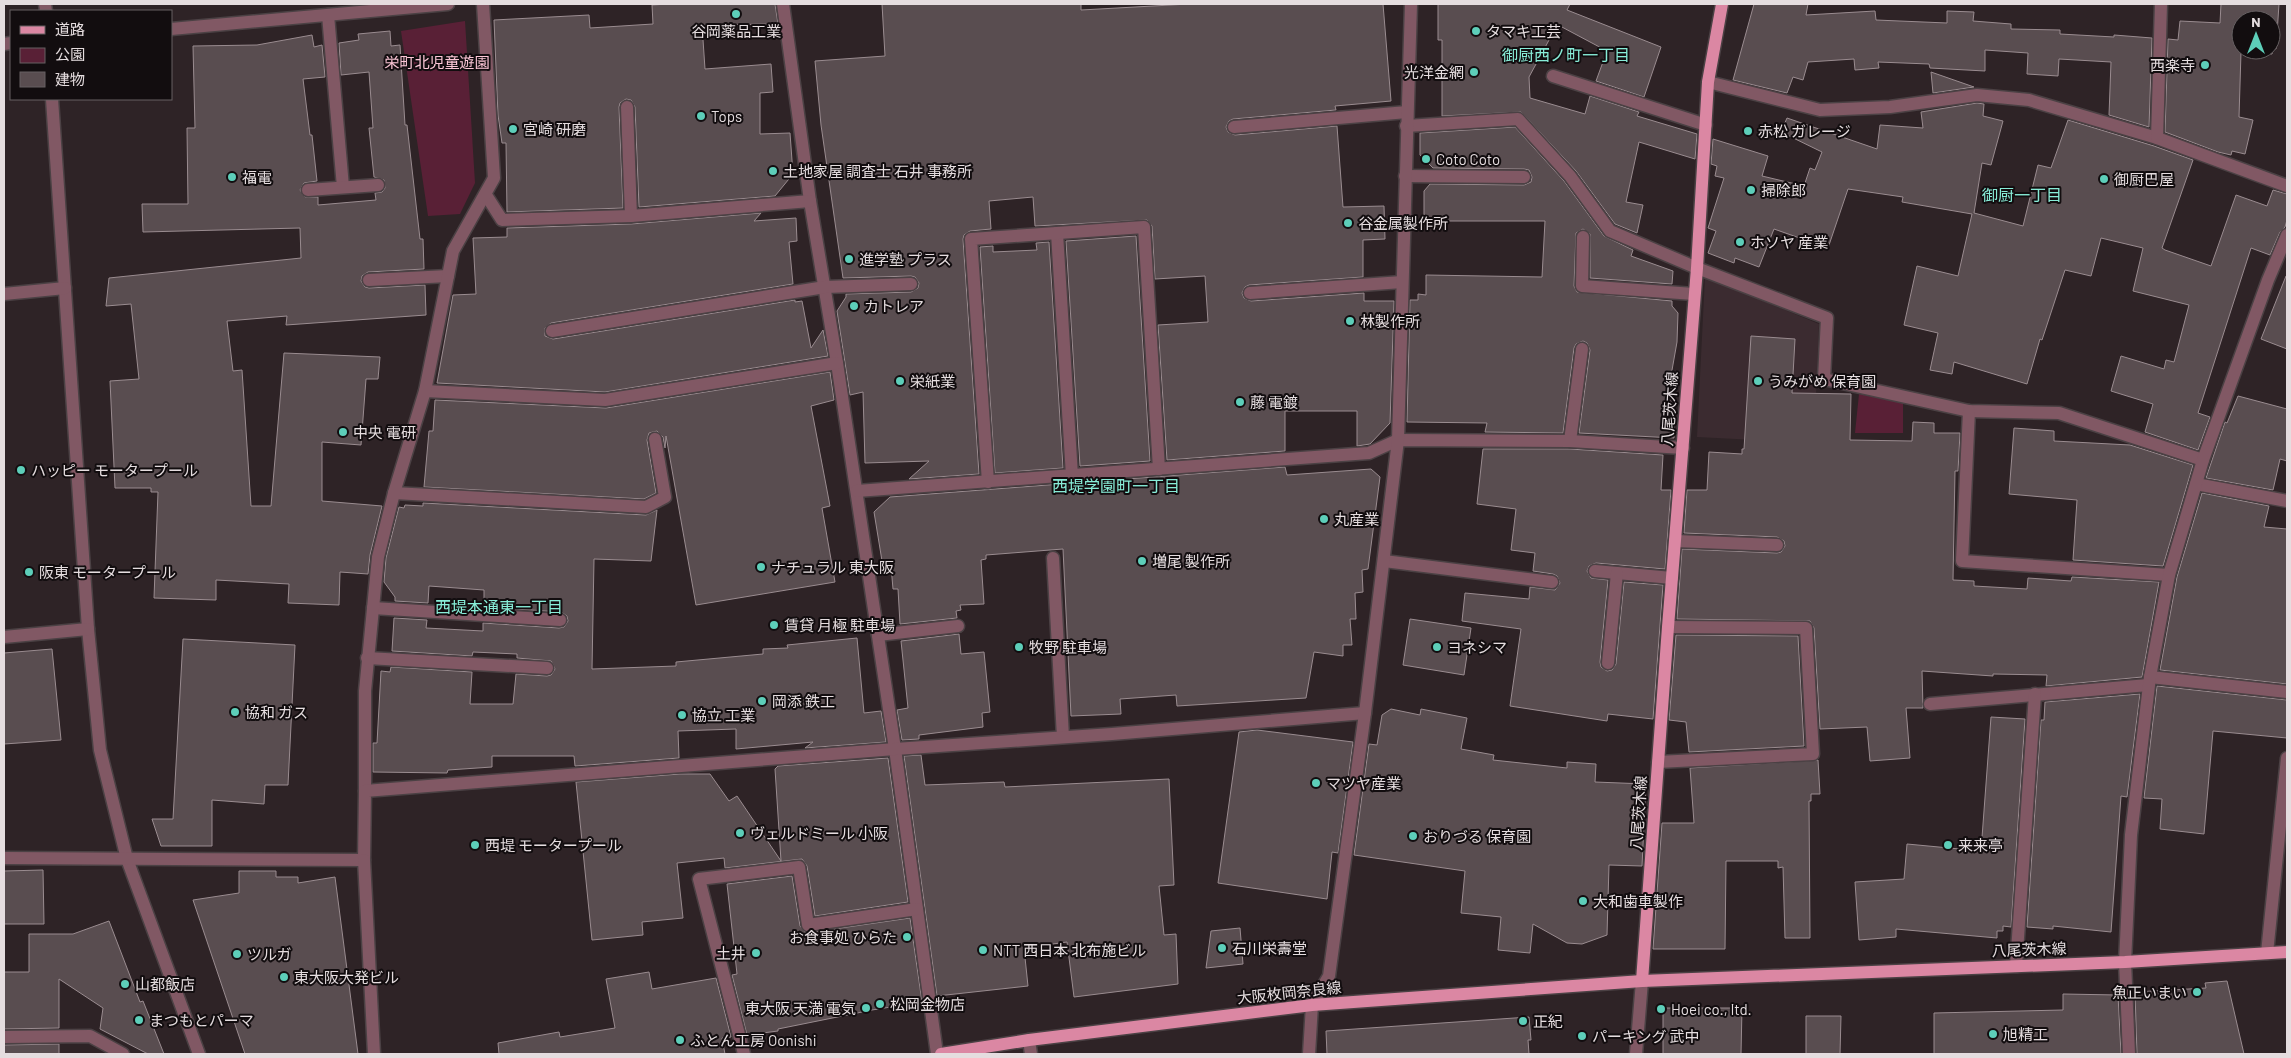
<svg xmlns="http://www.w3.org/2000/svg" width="2291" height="1058" font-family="Barlow,'Noto Sans JP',sans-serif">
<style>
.built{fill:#3b2b30}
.green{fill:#592036}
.building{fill:#594d50;stroke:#9a8c90;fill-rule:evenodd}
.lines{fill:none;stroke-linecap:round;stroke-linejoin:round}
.minor-casing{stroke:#4b4144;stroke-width:15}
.major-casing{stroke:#4b4144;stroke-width:15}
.minor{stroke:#815864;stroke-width:12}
.major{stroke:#db87a3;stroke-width:12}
.poi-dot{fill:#5dceb9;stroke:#120d0f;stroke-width:2}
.labels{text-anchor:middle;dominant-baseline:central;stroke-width:4;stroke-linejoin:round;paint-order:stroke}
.poi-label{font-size:15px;fill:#e5dddf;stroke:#120d0f;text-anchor:start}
.park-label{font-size:15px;fill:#fbc6d6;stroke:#120d0f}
.street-label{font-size:15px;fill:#e5dddf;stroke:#120d0f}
.neighbourhood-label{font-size:16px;fill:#88edd8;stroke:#120d0f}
</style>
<rect width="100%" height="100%" fill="#2e2326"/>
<polygon class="built" points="1705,277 1819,324 1814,443 1697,437"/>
<g class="green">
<polygon points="465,21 475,183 460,214 428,216 401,31"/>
<polygon points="1859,394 1903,403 1903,433 1855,433"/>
</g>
<g class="building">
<polygon points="668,4 775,4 778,24 702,25 705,69 771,64 773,92 760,93 760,134 790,133 793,174 775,196 639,207 635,107 631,100 626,99 620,103 619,107 623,208 507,212 506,143 502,143 498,115 494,20 589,15 590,28 653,24 652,5"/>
<polygon points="882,4 1081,4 1081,10 1189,4 1383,4 1391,101 1335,106 1336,110 1233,119 1229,121 1226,127 1228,132 1235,135 1337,126 1343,207 1384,206 1385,239 1363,240 1363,277 1249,285 1245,287 1242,293 1244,298 1251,301 1364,293 1364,301 1394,301 1390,423 1370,444 1357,446 1357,411 1285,411 1285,451 1167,460 1158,325 1208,322 1205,276 1155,279 1152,226 1147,220 1035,226 1033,197 989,201 991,229 970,231 964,235 963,239 979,474 909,479 929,461 865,463 863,392 850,395 837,311 846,297 846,294 911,292 918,288 919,283 915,277 911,276 843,278 821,125 815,61 885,56"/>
<polygon points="1438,4 1570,4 1567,10 1661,47 1644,97 1596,81 1607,51 1560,26 1558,31 1555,29 1529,77 1530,98 1585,114 1590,96 1639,112 1637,116 1697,134 1695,159 1639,142 1626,202 1643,205 1637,233 1615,224 1576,171 1521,112 1442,116 1442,40 1438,40"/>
<polygon points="1754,4 1808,4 1806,15 1875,11 1876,20 1947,23 1947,11 1974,12 1973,21 2011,24 2011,29 2060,30 2060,34 2114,37 2114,35 2152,38 2149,127 2109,115 2111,62 2059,59 2058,76 2027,74 2028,53 1985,50 1985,71 1930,68 1929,64 1878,62 1879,68 1855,70 1854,59 1808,62 1803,80 1793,77 1787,93 1733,80"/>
<path d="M2221,4H2279L2276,49L2273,48L2272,54L2241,52L2239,117L2253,120L2245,154L2232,151L2231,155L2218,152L2165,132L2168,39L2178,40L2180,21L2220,23ZM2241,20H2271V50H2241Z"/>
<polygon points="390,31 391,46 400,45 405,125 407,125 420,239 423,239 424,269 368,272 362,276 361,281 365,287 369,288 425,285 426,315 286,325 287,316 227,321 233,371 242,370 251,506 271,506 284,353 380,357 378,379 366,379 361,445 322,442 322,501 382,506 370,555 368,574 340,572 339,605 288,603 289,584 216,580 216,600 154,598 158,492 151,492 151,488 115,488 110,381 139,379 131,304 106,306 109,278 301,258 300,228 143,232 142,204 188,204 187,128 195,128 193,46 257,45 312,35 314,47 322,45 325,77 303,79 310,135 312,135 317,181 304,183 300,190 305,197 318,197 318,205 376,200 375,193 382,192 385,188 384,180 374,177 369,128 373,128 369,72 341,75 339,43 359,40 358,34"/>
<polygon points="1931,72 1974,87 1933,93"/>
<polygon points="1977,103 1984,104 1983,116 2003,121 1991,165 1982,163 1974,213 2023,226 2038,165 2051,168 2068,120 2154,146 2193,160 2162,248 2165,250 2211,266 2236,195 2267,206 2273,190 2287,194 2287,220 2285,227 2280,232 2270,255 2251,248 2198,413 2210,417 2198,450 2145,432 2153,404 2111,391 2121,356 2164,369 2166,360 2174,362 2189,305 2133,291 2143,248 2101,238 2091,276 2065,270 2042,340 2040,339 2027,384 1954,362 1952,374 1930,370 1938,333 1904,325 1917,266 1958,276 1972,214 1902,202 1903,197 1848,189 1828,248 1774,229 1759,267 1735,258 1734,263 1708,253 1716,231 1708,228 1724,178 1715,176 1717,166 1711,164 1713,139 1768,156 1762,176 1804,186 1810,168 1815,170 1822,152 1781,132 1787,118 1877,149 1880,125 1923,128 1921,112"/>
<polygon points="1515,127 1564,181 1604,236 1633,250 1631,256 1673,271 1672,284 1590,278 1590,234 1583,229 1576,233 1574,286 1577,292 1672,301 1672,306 1678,313 1677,342 1669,387 1674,387 1674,438 1579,433 1590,350 1587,343 1583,341 1576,344 1574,348 1563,433 1485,432 1487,423 1407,422 1410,300 1418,300 1418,294 1426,295 1426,275 1542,277 1545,221 1424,221 1424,191 1430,184 1524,185 1531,182 1532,177 1529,170 1524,169 1433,168 1420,155 1420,133"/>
<polygon points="761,213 754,221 796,218 797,241 789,242 793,284 551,323 545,328 545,336 553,339 795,300 795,302 802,301 811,348 823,330 828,356 605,392 437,383 453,295 476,294 473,238 507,237 507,228 631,224"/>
<polygon points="1136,236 1150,461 1080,466 1066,241"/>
<polygon points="1049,242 1063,468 995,473 980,247 993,246 993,252 1037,250 1036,243"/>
<polygon points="2286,276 2287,277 2287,349 2261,339"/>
<polygon points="1751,336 1795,339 1792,393 1851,394 1850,440 1912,441 1913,422 1934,423 1934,433 1960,433 1958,471 1955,471 1953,580 1974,581 1974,586 2027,589 2028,578 2071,581 2072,577 2159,582 2142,677 2046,686 2047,675 1993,674 1993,676 1922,671 1923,708 1906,708 1910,758 1870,761 1867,727 1820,729 1814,628 1810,621 1677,619 1682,549 1777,553 1781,552 1785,546 1784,541 1777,537 1684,533 1687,490 1707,490 1709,452 1742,454 1742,449 1744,449"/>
<polygon points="830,372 834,400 811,406 830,506 822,508 835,582 696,605 666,436 665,448 663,437 657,431 649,433 647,440 656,493 644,499 424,487 429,431 433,431 435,400 606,408"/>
<polygon points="2238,396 2287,409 2287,461 2280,459 2273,490 2206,478 2225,422 2227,423"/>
<polygon points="2014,428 2054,431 2054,441 2130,445 2193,465 2163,566 2073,560 2077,500 2009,494"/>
<polygon points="1483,449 1570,449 1663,455 1661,490 1671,490 1665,569 1596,563 1589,566 1587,571 1591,578 1608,580 1600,662 1601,667 1607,671 1612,670 1616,664 1624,582 1663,585 1653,719 1608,714 1607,721 1510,706 1521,629 1462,621 1465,593 1529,599 1530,587 1555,590 1560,583 1557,576 1553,574 1533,571 1535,553 1511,550 1516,509 1477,504"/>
<polygon points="1285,467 1287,475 1371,469 1380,477 1368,569 1362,570 1363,592 1355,593 1356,619 1350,619 1352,645 1343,645 1343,656 1314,652 1306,698 1177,706 1176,695 1120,699 1121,714 1071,716 1063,549 986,555 986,559 981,560 984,604 960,605 961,610 956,611 957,618 900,624 898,589 893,589 891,566 883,567 874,512 890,497"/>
<polygon points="2202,493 2269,506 2264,527 2287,529 2287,684 2160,670 2177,577"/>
<polygon points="423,503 646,515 657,510 651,561 594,559 592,669 676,666 676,662 763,654 763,649 788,648 787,645 857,638 864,713 881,711 886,742 805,748 813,742 736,749 736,729 678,731 679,758 575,766 574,756 492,756 492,767 448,770 447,773 373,772 373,743 377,743 381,671 390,672 391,667 472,672 470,704 513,704 516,674 547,676 551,675 555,669 551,661 517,658 517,654 473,652 472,656 392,651 394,618 427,620 426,628 483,631 483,623 559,628 564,627 568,621 567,616 561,612 484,607 484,590 429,586 428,603 395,601 395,597 384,582 386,558 399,507 404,508 405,505 423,506"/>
<polygon points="1410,619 1471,628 1464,675 1403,665"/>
<polygon points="959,634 961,654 984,652 990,712 982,713 983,727 919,735 919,739 902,740 897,710 908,708 901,641"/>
<polygon points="1676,635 1798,636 1804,746 1689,752 1686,722 1669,720"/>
<polygon points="183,639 295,645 288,785 265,785 264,804 212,800 212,846 161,846 152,819 173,819"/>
<polygon points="52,649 61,740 4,744 4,653"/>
<polygon points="2157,686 2287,700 2287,738 2213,731 2204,834 2160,829 2162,799 2144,798"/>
<polygon points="2140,694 2127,797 2121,796 2111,932 2053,926 2053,929 2027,927 2041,720 2044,720 2045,702"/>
<polygon points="1391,709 1420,715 1421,709 1467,718 1461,749 1494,755 1493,760 1567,768 1567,762 1596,764 1595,782 1646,784 1642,866 1609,865 1607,935 1582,944 1567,943 1533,924 1530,953 1498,950 1501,917 1461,913 1465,871 1354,855 1369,744 1377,745 1382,715"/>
<polygon points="1991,717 2025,719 2011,927 2003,926 2003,931 1997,931 1997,938 1896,929 1896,937 1859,940 1855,882 1904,879 1907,844 1981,851"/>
<polygon points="1257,730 1353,742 1338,853 1332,852 1327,899 1218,883 1239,732"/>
<polygon points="921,755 925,785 1004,782 1005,787 1169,779 1174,885 1159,886 1164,935 1176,934 1178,984 1074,997 1067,942 1024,948 1028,986 937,996 904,756"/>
<polygon points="888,758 908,902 815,916 807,866 802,859 725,868 724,858 677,863 683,918 642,922 643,935 592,940 576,782 680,774 710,774 729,801 737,796 781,861 775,769 778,766"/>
<polygon points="1818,760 1820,794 1811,794 1811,801 1809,801 1810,938 1785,938 1783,867 1778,868 1778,861 1726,861 1725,949 1653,949 1662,823 1694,823 1690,768"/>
<polygon points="43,870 44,924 4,924 4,871"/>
<polygon points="239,871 276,871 276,877 298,877 298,883 335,877 358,1054 245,1054 193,900 239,893"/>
<polygon points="792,876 800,926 806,933 910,918 922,1002 872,1010 778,1029 778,1031 747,1035 732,975 737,974 727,884"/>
<polygon points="109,921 140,1002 143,1001 164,1054 148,1054 100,1029 103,1008 59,979 59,1028 4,1029 4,972 29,972 29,934 73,934"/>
<polygon points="1240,928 1243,964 1206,968 1211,931"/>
<polygon points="649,972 652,989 716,978 731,1037 722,1038 725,1054 499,1054 498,1043 559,1032 560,1037 615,1028 606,979"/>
<polygon points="2227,981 2244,1054 2137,1054 2135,992 2206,988 2205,983"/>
<polygon points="2063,994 2118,995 2121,1054 1934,1054 1934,1013 2063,1010"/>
<polygon points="1663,1008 1742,1008 1741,1054 1663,1054"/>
<polygon points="1806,1016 1841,1016 1840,1054 1806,1054"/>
<polygon points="1529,1017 1531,1040 1528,1040 1529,1054 1327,1054 1326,1031"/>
<polygon points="59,1044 59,1054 4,1054 4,1045"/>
</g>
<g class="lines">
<g class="minor-casing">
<g id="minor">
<polyline points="45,4 46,11"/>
<polyline points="783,4 810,201 837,363 895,749 937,1054"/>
<polyline points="328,15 343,187"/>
<polyline points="171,29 448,4"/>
<polyline points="4,44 11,43"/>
<polyline points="1553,76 1706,125"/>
<polyline points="1708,82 1820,110 1890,107 1977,95 2029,100 2157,138 2287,186"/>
<polyline points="52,99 88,629 100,750 127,859 199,1054"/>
<polyline points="627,107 631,216"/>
<polyline points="1406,126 1518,119 1570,176 1610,231 1697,268 1827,318 1824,379 1969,411 2059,413 2203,460"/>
<polyline points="1234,127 1407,112"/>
<polyline points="2157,138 2161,4"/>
<polyline points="1405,176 1524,177"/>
<polyline points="308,190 378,185"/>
<polyline points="486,195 502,220 631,216 810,201"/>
<polyline points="1057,233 1072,476"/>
<polyline points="1583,237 1582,286 1694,294"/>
<polyline points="369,280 448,276"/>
<polyline points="1250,293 1402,282"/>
<polyline points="4,294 65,288"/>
<polyline points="552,331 825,287 911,284"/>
<polyline points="425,391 605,400 837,363"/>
<polyline points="1969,411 1962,561 2169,575"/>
<polyline points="1570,441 1582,349"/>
<polyline points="988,482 971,239 1144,227 1159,469"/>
<polyline points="2196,484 2287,501"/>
<polyline points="857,491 1369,453 1398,440 1570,441 1683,448"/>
<polyline points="394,493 646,507 665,497 655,439"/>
<polyline points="1675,541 1777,545"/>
<polyline points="1053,558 1063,737"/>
<polyline points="1384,561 1552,582"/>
<polyline points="1595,571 1672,578"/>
<polyline points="373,608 560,620"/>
<polyline points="878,635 958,626"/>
<polyline points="4,637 88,629"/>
<polyline points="367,658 547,668"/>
<polyline points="1608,663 1617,573"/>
<polyline points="2150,677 2287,692"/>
<polyline points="1930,704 2148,685"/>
<polyline points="1658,762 1813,754 1806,628 1668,627"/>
<polyline points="365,791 365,691 378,557 394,493 425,391 453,251 494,178 483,4"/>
<polyline points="4,858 364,860 365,791 895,749 1112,734 1365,713"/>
<polyline points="364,860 374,1054"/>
<polyline points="2267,953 2287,758"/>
<polyline points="2016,966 2035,694"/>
<polyline points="4,1037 90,1036 123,1054"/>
<polyline points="1029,1040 1031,1054"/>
<polyline points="744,1054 699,879 799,867 808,925 917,909"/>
<polyline points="1309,1054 1312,1005 1329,976 1365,713 1398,440 1411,4"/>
<polyline points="1636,1054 1642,981"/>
<polyline points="2129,1054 2125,962 2131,835 2150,677 2169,575 2203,460 2268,280 2287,235"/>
</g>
</g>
<g class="major-casing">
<g id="major">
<polyline points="1642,981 1668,627 1697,268 1708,82 1722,4"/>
<polyline points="941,1054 1029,1040 1312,1005 1642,981 2125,962 2287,952"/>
</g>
</g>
<use href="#minor" class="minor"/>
<use href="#major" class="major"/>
</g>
<g class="poi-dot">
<circle cx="736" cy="14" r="5"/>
<circle cx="1476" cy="31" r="5"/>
<circle cx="2205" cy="65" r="5"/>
<circle cx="1474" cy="72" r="5"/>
<circle cx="701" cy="116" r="5"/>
<circle cx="513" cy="129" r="5"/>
<circle cx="1748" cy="131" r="5"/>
<circle cx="1426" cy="159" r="5"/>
<circle cx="773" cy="171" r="5"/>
<circle cx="232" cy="177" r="5"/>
<circle cx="2104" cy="179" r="5"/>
<circle cx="1751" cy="190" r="5"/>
<circle cx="1348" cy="223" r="5"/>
<circle cx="1740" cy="242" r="5"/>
<circle cx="849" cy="259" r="5"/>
<circle cx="854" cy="306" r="5"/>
<circle cx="1350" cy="321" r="5"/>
<circle cx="900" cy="381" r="5"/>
<circle cx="1758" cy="381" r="5"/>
<circle cx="1240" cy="402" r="5"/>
<circle cx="343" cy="432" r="5"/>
<circle cx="21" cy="470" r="5"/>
<circle cx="1324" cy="519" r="5"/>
<circle cx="1142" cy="561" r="5"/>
<circle cx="761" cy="567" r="5"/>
<circle cx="29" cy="572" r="5"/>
<circle cx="774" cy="625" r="5"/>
<circle cx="1019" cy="647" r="5"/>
<circle cx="1437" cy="647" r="5"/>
<circle cx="762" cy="701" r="5"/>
<circle cx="235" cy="712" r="5"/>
<circle cx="682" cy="715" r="5"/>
<circle cx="1316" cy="783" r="5"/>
<circle cx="740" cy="833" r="5"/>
<circle cx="1413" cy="836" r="5"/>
<circle cx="475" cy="845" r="5"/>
<circle cx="1948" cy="845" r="5"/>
<circle cx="1583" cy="901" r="5"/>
<circle cx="907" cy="937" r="5"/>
<circle cx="1222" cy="948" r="5"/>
<circle cx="983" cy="950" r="5"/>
<circle cx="756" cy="953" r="5"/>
<circle cx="237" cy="954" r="5"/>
<circle cx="284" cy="977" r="5"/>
<circle cx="125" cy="984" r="5"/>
<circle cx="2197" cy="992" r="5"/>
<circle cx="880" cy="1004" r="5"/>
<circle cx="866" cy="1008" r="5"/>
<circle cx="1661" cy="1009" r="5"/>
<circle cx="139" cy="1020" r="5"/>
<circle cx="1523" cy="1021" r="5"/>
<circle cx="1993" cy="1034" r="5"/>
<circle cx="1582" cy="1036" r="5"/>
<circle cx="680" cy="1040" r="5"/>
</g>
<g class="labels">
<g class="poi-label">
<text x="736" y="31" text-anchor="middle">谷岡薬品工業</text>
<text x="1486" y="31">タマキ工芸</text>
<text x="2195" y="65" text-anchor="end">西楽寺</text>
<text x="1464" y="72" text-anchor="end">光洋金網</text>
<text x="711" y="116">Tops</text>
<text x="523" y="129">宮崎 研磨</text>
<text x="1758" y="131">赤松 ガレージ</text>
<text x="1436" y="159">Coto Coto</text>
<text x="783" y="171">土地家屋 調査士 石井 事務所</text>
<text x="242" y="177">福電</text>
<text x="2114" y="179">御厨巴屋</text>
<text x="1761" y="190">掃除郎</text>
<text x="1358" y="223">谷金属製作所</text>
<text x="1750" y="242">ホソヤ 産業</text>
<text x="859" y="259">進学塾 プラス</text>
<text x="864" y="306">カトレア</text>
<text x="1360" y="321">林製作所</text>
<text x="910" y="381">栄紙業</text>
<text x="1768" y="381">うみがめ 保育園</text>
<text x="1250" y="402">藤 電鍍</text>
<text x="353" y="432">中央 電研</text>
<text x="31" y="470">ハッピー モータープール</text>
<text x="1334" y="519">丸産業</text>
<text x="1152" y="561">増尾 製作所</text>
<text x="771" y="567">ナチュラル 東大阪</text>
<text x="39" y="572">阪東 モータープール</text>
<text x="784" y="625">賃貸 月極 駐車場</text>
<text x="1029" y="647">牧野 駐車場</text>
<text x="1447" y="647">ヨネシマ</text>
<text x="772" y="701">岡添 鉄工</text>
<text x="245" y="712">協和 ガス</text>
<text x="692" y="715">協立 工業</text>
<text x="1326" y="783">マツヤ産業</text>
<text x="750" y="833">ヴェルドミール 小阪</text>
<text x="1423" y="836">おりづる 保育園</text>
<text x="485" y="845">西堤 モータープール</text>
<text x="1958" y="845">来来亭</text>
<text x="1593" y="901">大和歯車製作</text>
<text x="897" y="937" text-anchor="end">お食事処 ひらた</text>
<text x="1232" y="948">石川栄壽堂</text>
<text x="993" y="950">NTT 西日本 北布施ビル</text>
<text x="746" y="953" text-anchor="end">土井</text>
<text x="247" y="954">ツルガ</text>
<text x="294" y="977">東大阪大発ビル</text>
<text x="135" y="984">山都飯店</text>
<text x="2187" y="992" text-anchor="end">魚正いまい</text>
<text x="890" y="1004">松岡金物店</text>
<text x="856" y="1008" text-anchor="end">東大阪 天満 電気</text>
<text x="1671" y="1009">Hoei co., ltd.</text>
<text x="149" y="1020">まつもとパーマ</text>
<text x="1533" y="1021">正紀</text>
<text x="2003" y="1034">旭精工</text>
<text x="1592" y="1036">パーキング 武中</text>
<text x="690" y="1040">ふとん工房 Oonishi</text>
</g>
<g class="park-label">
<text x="437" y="62">栄町北児童遊園</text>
</g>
<g class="street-label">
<text transform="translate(1669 409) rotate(-86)">八尾茨木線</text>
<text transform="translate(1638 813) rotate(-86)">八尾茨木線</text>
<text transform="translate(2029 949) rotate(-2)">八尾茨木線</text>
<text transform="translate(1289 992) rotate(-6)">大阪枚岡奈良線</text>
</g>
<g class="neighbourhood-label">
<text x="1566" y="54">御厨西ノ町一丁目</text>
<text x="2022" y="194">御厨一丁目</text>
<text x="1116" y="485">西堤学園町一丁目</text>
<text x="499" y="606">西堤本通東一丁目</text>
</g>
</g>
<rect width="2291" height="1058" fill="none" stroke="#e5dddf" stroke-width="10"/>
<rect x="10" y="10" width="162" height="90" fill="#120d0f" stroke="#666062"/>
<rect x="20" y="26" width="25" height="8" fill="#db87a3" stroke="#666062"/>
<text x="55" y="35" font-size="15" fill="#e5dddf">道路</text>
<rect x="20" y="48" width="25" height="15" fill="#592036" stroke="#666062"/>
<text x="55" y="60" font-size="15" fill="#e5dddf">公園</text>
<rect x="20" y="72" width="25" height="15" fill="#594d50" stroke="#666062"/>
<text x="55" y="85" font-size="15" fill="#e5dddf">建物</text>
<g transform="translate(2256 35)"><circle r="24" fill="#120d0f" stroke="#666062"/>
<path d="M0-4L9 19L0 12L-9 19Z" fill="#5dceb9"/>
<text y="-8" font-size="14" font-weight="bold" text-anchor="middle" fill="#e5dddf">N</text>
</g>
</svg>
